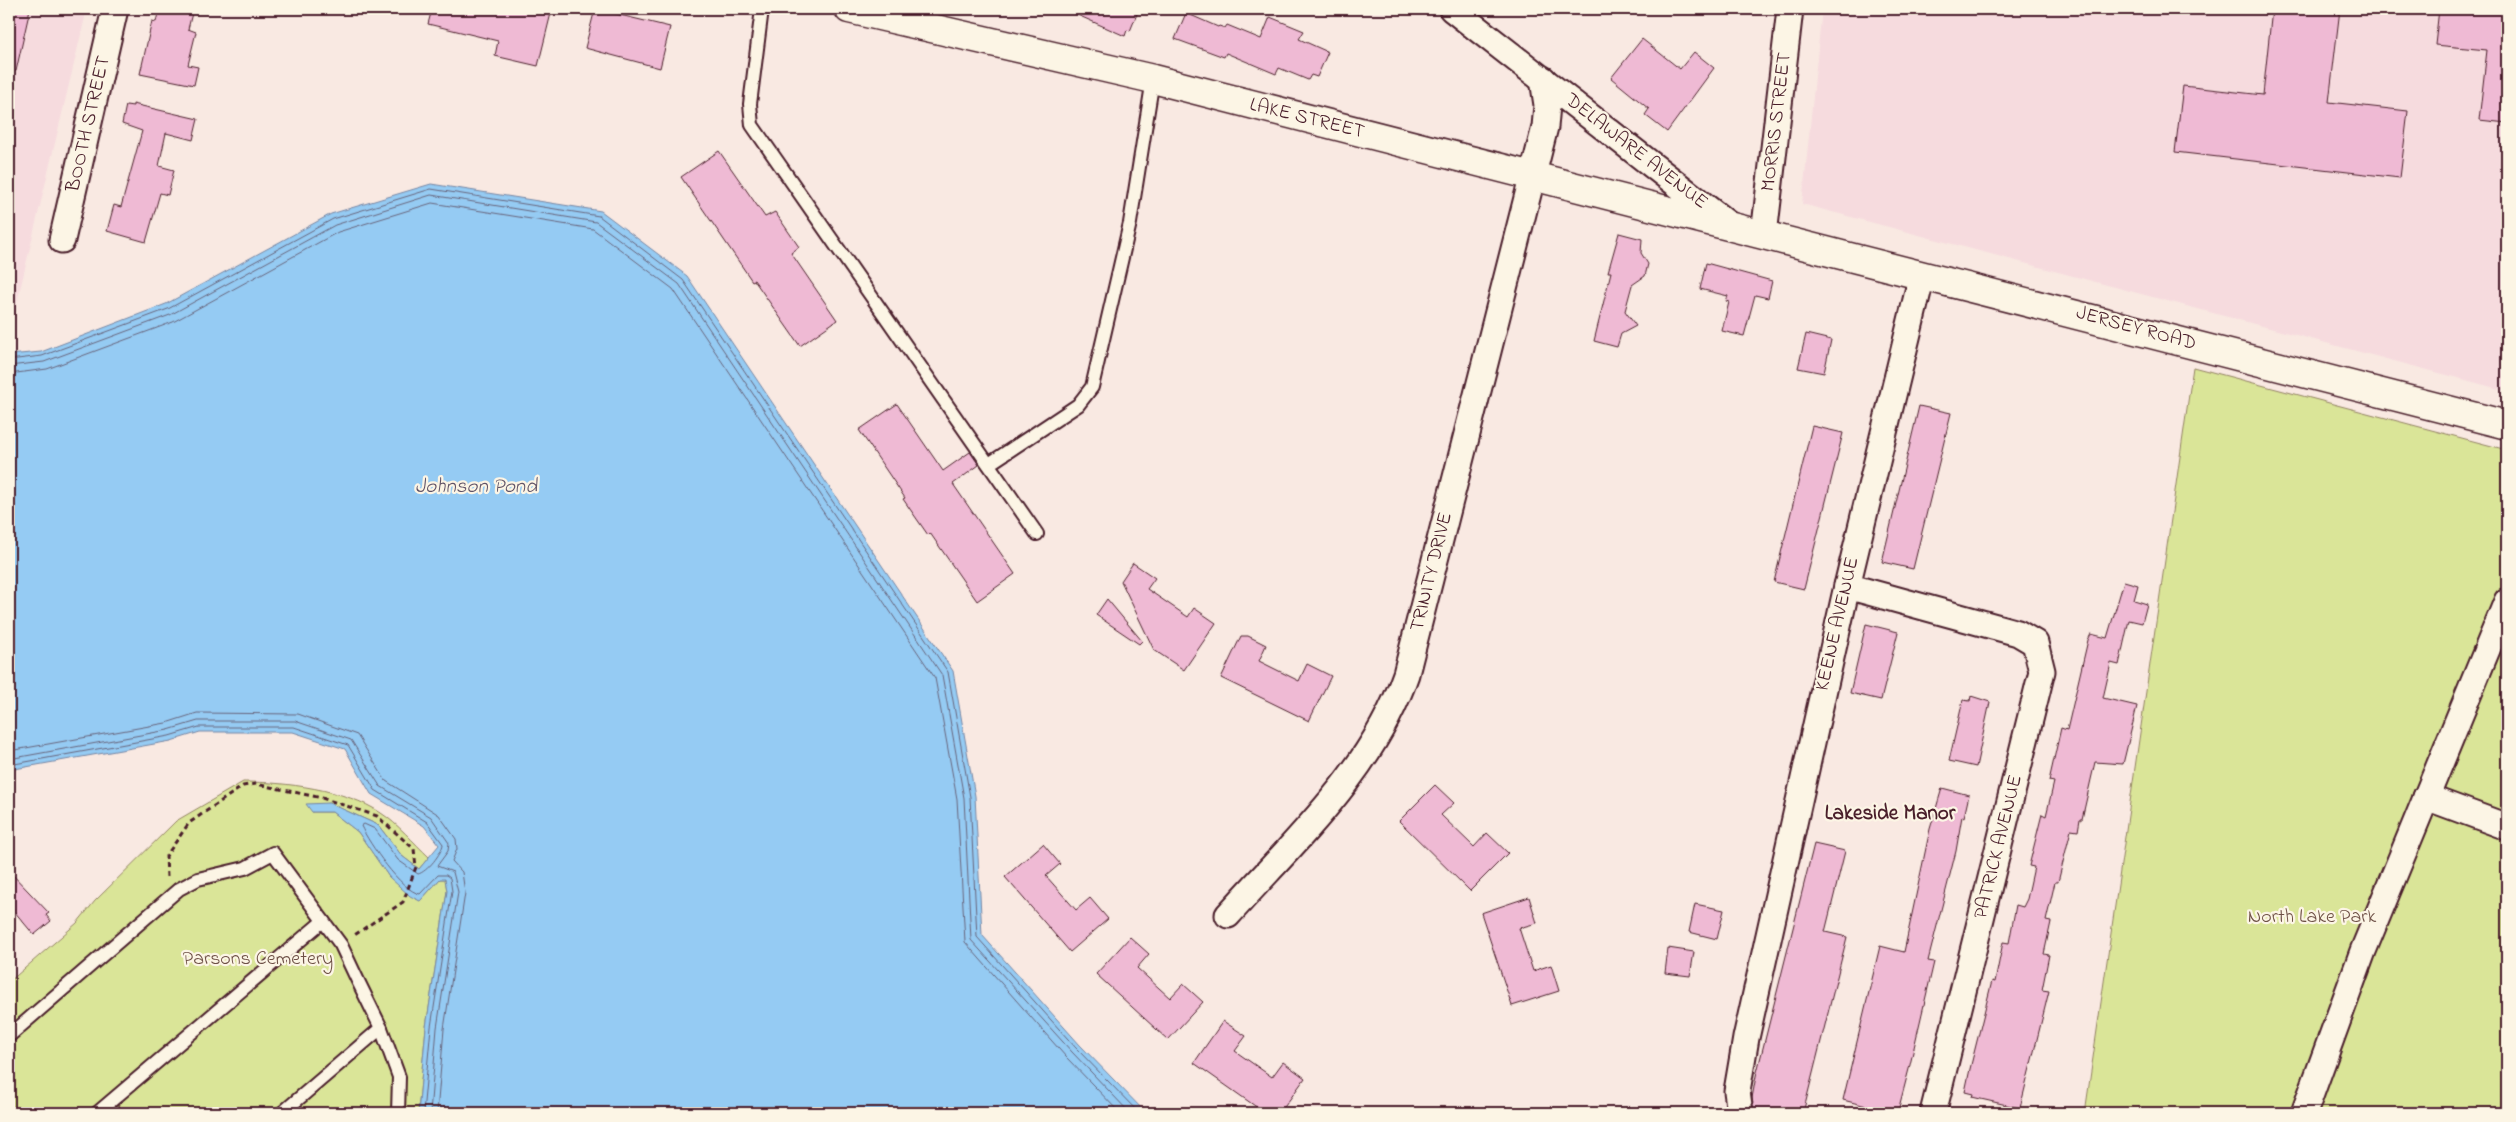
<svg xmlns="http://www.w3.org/2000/svg" width="2516" height="1122" font-family="'Indie Flower',sans-serif">
<style>
.built{fill:#f6dbde}
.green{fill:#dae598;stroke:#928262}
.water{fill:#95cbf3;stroke:#7786a3}
.lines{fill:none;stroke-linecap:round;stroke-linejoin:round}
.shore{stroke:#68647b;stroke-width:1}
.building{fill:#efbad4;stroke:#4a1f2b}
.service-casing{stroke:#4a1f2b;stroke-width:16}
.minor-casing{stroke:#4a1f2b;stroke-width:29}
.tertiary-casing{stroke:#4a1f2b;stroke-width:31}
.path{stroke:#4a1f2b;stroke-width:3;stroke-dasharray:5 4;stroke-linecap:butt}
.service{stroke:#fcf5e5;stroke-width:12}
.minor{stroke:#fcf5e5;stroke-width:25}
.tertiary{stroke:#fcf5e5;stroke-width:28}
.labels{text-anchor:middle;dominant-baseline:central;stroke-width:4.5;stroke-linejoin:round;paint-order:stroke}
.street-label{font-size:20px;fill:#4a1f2b;stroke:#fcf5e5}
.park-label{font-size:20px;fill:#6e5046;stroke:#fcf5e5}
.water-label{font-size:21px;font-style:italic;fill:#605367;stroke:#fcf5e5}
.neighbourhood-label{font-size:21px;font-weight:bold;fill:#4a1f2b;stroke:#fcf5e5}
</style>
<rect width="100%" height="100%" fill="#f9e9e2"/>
<filter id="ink" filterUnits="userSpaceOnUse"><feTurbulence type="fractalNoise" baseFrequency=".02" numOctaves="2"/><feDisplacementMap in="SourceGraphic" scale="10" xChannelSelector="R" yChannelSelector="G"/><feConvolveMatrix kernelMatrix="1 2 1 2 8 2 1 2 1" color-interpolation-filters="sRGB"/></filter>
<g filter="url(#ink)">
<g class="built">
<polygon points="9,9 87,9 12,323 9,322"/>
<polygon points="1822,9 2507,9 2507,391 1802,204"/>
</g>
<g class="green">
<polygon points="2193,367 2507,450 2507,1113 2085,1113"/>
<path d="M243,782C284,782 346,789 381,813C398,824 414,843 429,857L419,869L402,856L378,825L329,803L312,812H332L358,832L389,877L420,901L440,879H445L447,891L426,1027L418,1113H9V982L77,923L95,901L176,821Z"/>
</g>
<polygon class="water" points="431,184 601,211 687,276 953,671 975,796 982,935 1080,1045 1146,1113 418,1113 426,1027 447,891 445,879 440,879 420,901 410,896 389,877 358,832 332,812 312,812 306,804 329,803 378,825 402,856 419,869 439,845 424,826 371,794 345,749 293,732 200,732 171,741 9,770 9,355 41,352 166,304 331,214"/>
<g class="lines">
<g class="shore">
<polyline points="9,360 42,356 168,309 333,219 431,189 599,216 683,280 948,672 970,797 977,937 1076,1048 1139,1113"/>
<polyline points="9,366 44,362 170,315 335,225 431,195 596,222 679,284 942,675 964,798 971,940 1072,1052 1130,1113"/>
<polyline points="9,374 47,369 173,322 338,232 432,203 593,229 673,289 935,678 957,799 965,942 1066,1057 1120,1113"/>
<polyline points="9,751 166,723 197,713 298,714 357,735 386,781 439,815 456,839 457,849 452,861 462,872 465,893 444,1029 437,1113"/>
<polyline points="9,759 168,730 198,721 295,721 351,740 380,786 431,817 449,843 448,851 437,866 453,872 458,892 437,1028 430,1113"/>
<path d="M9,765L169,736L199,727H294L348,745L375,790L427,822L443,844C442,853 427,872 418,874L398,860L375,829L364,824L361,826C369,843 401,891 420,894L438,875H446L450,878L452,891L431,1027L423,1113"/>
</g>
</g>
<g class="building">
<polygon points="9,9 30,9 16,71 9,70"/>
<polygon points="159,9 193,9 188,29 196,32 188,65 198,67 194,85 140,74 152,21 156,22"/>
<polygon points="432,9 552,9 538,66 495,56 498,41 428,24"/>
<polygon points="595,9 670,27 660,68 585,48"/>
<polygon points="1064,9 1139,9 1130,31 1127,30 1125,36"/>
<polygon points="2272,9 2340,9 2329,102 2408,111 2400,178 2175,152 2183,86 2263,95"/>
<polygon points="2439,9 2507,9 2507,123 2479,120 2487,50 2435,45"/>
<polygon points="1186,13 1218,27 1219,26 1225,28 1227,25 1261,39 1270,17 1304,31 1299,39 1328,52 1317,77 1311,75 1308,80 1279,68 1276,74 1226,53 1224,57 1175,39"/>
<polygon points="1642,39 1680,69 1694,52 1714,68 1667,132 1645,115 1649,109 1611,78"/>
<polygon points="133,104 198,119 193,140 166,133 159,166 174,170 168,195 160,193 146,242 107,231 114,205 121,207 142,131 122,124 126,105 133,106"/>
<polygon points="719,151 765,217 775,212 799,247 791,253 837,320 800,346 754,280 752,281 681,177"/>
<polygon points="1619,233 1642,239 1641,253 1648,264 1645,276 1632,285 1625,311 1636,326 1621,334 1617,347 1594,341 1611,272 1608,272"/>
<polygon points="1706,263 1772,281 1768,298 1755,295 1744,336 1722,331 1729,302 1726,301 1728,296 1700,289"/>
<polygon points="1806,334 1831,340 1824,373 1798,368"/>
<polygon points="897,404 943,471 970,452 979,465 953,484 1015,574 977,601 930,533 928,535 903,499 905,498 859,430"/>
<polygon points="1919,406 1951,413 1913,569 1882,562"/>
<polygon points="1812,426 1843,433 1804,589 1774,582"/>
<polygon points="1133,563 1155,578 1147,589 1188,617 1194,608 1216,623 1184,670 1154,650 1121,581"/>
<polygon points="2124,581 2138,585 2134,600 2147,604 2142,623 2129,620 2119,665 2111,663 2103,698 2137,706 2123,764 2095,762 2082,819 2080,819 2078,831 2071,830 2058,882 2055,882 2046,921 2051,922 2044,954 2049,955 2042,990 2049,991 2020,1108 1972,1097 1973,1094 1965,1092 1970,1069 1992,981 1995,982 2003,942 2009,943 2016,905 2023,907 2027,899 2034,867 2029,866 2042,814 2046,816 2054,782 2049,781 2061,728 2067,730 2088,640 2091,634 2107,638"/>
<polygon points="1107,599 1142,641 1139,644 1096,615"/>
<polygon points="1866,624 1898,632 1881,700 1850,693"/>
<polygon points="1241,636 1248,636 1266,645 1259,661 1299,681 1307,664 1331,676 1309,721 1221,678"/>
<polygon points="1971,696 1990,702 1976,767 1949,761 1963,700 1970,701"/>
<polygon points="1435,785 1454,803 1441,815 1474,847 1487,833 1508,853 1470,891 1399,821"/>
<polygon points="1942,788 1969,795 1964,817 1962,816 1956,851 1928,961 1934,962 1909,1069 1898,1111 1890,1109 1890,1112 1843,1100 1880,946 1904,952 1930,829"/>
<polygon points="1043,844 1060,864 1046,876 1076,910 1090,898 1108,919 1070,952 1005,877"/>
<polygon points="1814,844 1845,851 1825,932 1847,937 1803,1113 1754,1113 1752,1098 1756,1076"/>
<polygon points="9,871 49,913 46,915 51,921 34,935 9,905"/>
<polygon points="1529,897 1537,923 1519,928 1533,971 1551,965 1559,991 1512,1006 1481,913"/>
<polygon points="1695,904 1724,910 1717,939 1689,932"/>
<polygon points="1130,937 1149,954 1137,968 1170,998 1183,984 1203,1002 1168,1040 1096,974"/>
<polygon points="1668,948 1694,952 1690,976 1665,973"/>
<polygon points="1223,1021 1246,1036 1235,1051 1272,1077 1283,1062 1305,1078 1280,1113 1265,1113 1194,1063"/>
</g>
<g class="lines">
<g class="service-casing">
<g id="service">
<polyline points="762,9 750,104 752,125 1037,534"/>
<polyline points="989,464 1078,405 1092,387 1130,223 1153,79"/>
<polyline points="9,1036 179,889 198,879 245,868 273,853 341,945 357,979 381,1028 399,1077 398,1113"/>
<polyline points="97,1113 323,921"/>
<polyline points="282,1113 381,1028"/>
</g>
</g>
<g class="minor-casing">
<g id="minor">
<polyline points="1452,9 1729,225"/>
<polyline points="1764,235 1790,9"/>
<polyline points="62,240 115,9"/>
<polyline points="1847,586 2018,633 2035,643 2042,671 1933,1113"/>
<polyline points="2426,797 2507,827"/>
<path d="M1228,915C1294,841 1373,770 1406,674L1545,127L1547,105L1543,79"/>
<polyline points="1740,1113 1737,1091 1746,1038 1847,586 1922,275"/>
<polyline points="2304,1113 2363,951 2507,601"/>
</g>
</g>
<g class="tertiary-casing">
<polyline id="tertiary" points="849,9 1153,79 2507,425"/>
</g>
<polyline class="path" points="167,877 166,856 189,823 243,786 256,784 322,798 377,816 414,849 416,867 403,902 353,936"/>
<use href="#service" class="service"/>
<use href="#minor" class="minor"/>
<use href="#tertiary" class="tertiary"/>
</g>
</g>
<g class="labels">
<g class="street-label">
<text transform="translate(1307 119) rotate(14)">LAKE STREET</text>
<text transform="translate(1777 122) rotate(-83)">MORRIS STREET</text>
<text transform="translate(89 124) rotate(-77)">BOOTH STREET</text>
<text transform="translate(1636 152) rotate(38)">DELAWARE AVENUE</text>
<text transform="translate(2136 329) rotate(15)">JERSEY ROAD</text>
<text transform="translate(1432 572) rotate(-76)">TRINITY DRIVE</text>
<text transform="translate(1838 624) rotate(-77)">KEENE AVENUE</text>
<text transform="translate(1999 847) rotate(-76)">PATRICK AVENUE</text>
</g>
<g class="park-label">
<text x="2312" y="917">North Lake Park</text>
<text x="258" y="959">Parsons Cemetery</text>
</g>
<g class="water-label">
<text x="476" y="487">Johnson Pond</text>
</g>
<g class="neighbourhood-label">
<text x="1890" y="814">Lakeside Manor</text>
</g>
</g>
<rect width="2516" height="1122" fill="none" stroke="#fcf5e5" stroke-width="30"/>
<rect x="15" y="15" width="2486" height="1092" fill="none" stroke="#4a1f2b" stroke-width="2" filter="url(#ink)"/>
</svg>
